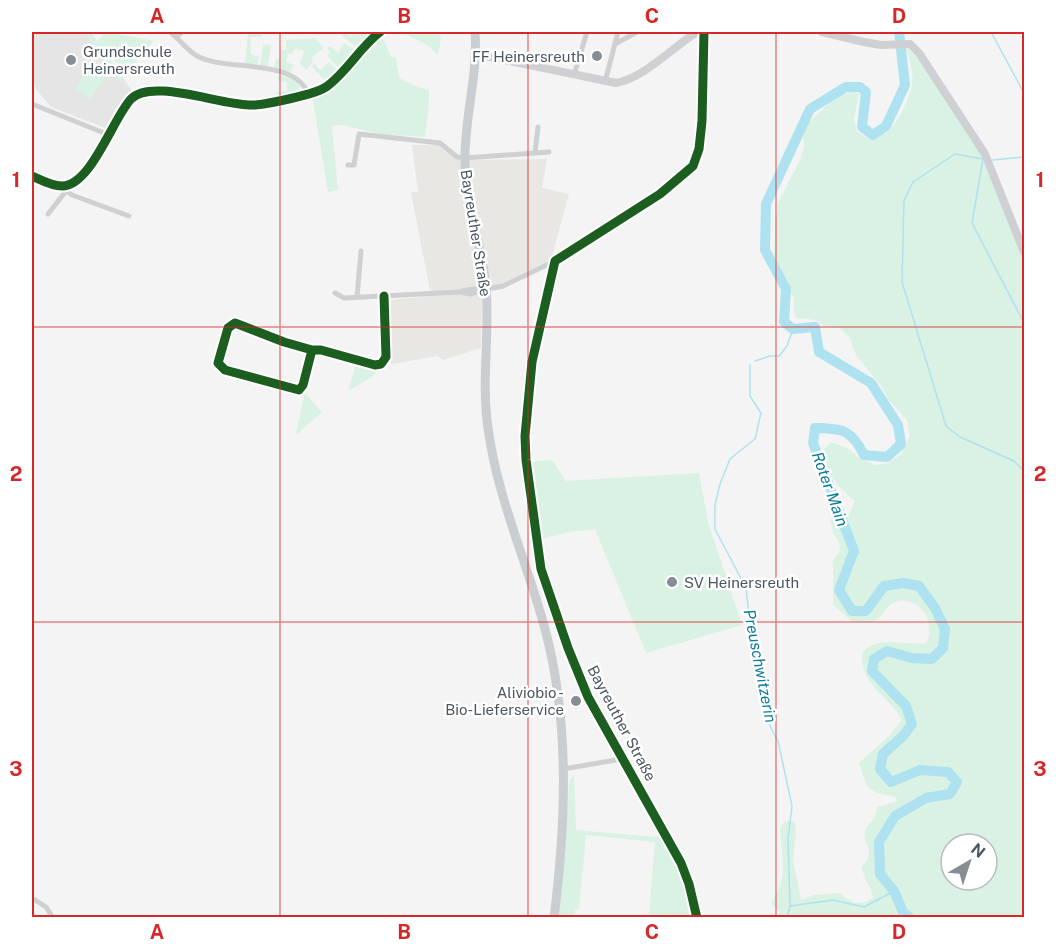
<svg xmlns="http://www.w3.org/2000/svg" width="1056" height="949" font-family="'Public Sans',sans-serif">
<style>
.commercial{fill:#e8e7e3}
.education{fill:#e6e5e6}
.green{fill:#d9f2e3;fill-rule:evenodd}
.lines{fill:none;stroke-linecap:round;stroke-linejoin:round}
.stream{stroke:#aee2f0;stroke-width:1.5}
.river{stroke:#aee2f0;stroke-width:10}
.street{stroke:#ced0d2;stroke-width:5}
.secondary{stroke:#ced0d4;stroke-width:8}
.primary{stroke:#caced1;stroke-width:9}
.cycleway-casing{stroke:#fff;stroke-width:13}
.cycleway{stroke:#1b5e20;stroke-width:9}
.grid{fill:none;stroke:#d62828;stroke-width:1.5;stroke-opacity:0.55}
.poi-dot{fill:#868d94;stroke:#fff;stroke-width:2}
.labels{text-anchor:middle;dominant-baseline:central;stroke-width:5;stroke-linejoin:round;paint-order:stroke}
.poi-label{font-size:15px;fill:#4a5661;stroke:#fff;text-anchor:start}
.street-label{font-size:15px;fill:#4a5661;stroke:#fff}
.water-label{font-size:16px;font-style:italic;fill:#0c7c9b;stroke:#fff}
.neatline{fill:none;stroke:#d62828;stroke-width:2}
.grid-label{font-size:20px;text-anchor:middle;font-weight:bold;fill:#d62828}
</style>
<rect width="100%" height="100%" fill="#f4f4f4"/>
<polygon class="commercial" points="412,145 439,145 459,160 547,159 542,188 569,194 551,260 482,293 481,348 443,360 437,356 393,364 390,362 389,300 431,296 411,192 418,192"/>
<polygon class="education" points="32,32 77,32 77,34 79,32 90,32 133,92 108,129 51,107 36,89 32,82"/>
<g class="green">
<polygon points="84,32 90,32 97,41 107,32 154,41 127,71 105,52 124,79 120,82"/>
<polygon points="248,32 261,32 261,37 250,37 251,54 259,57 257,65 245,63"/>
<polygon points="354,32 377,32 359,49 342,36 344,33 352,36"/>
<polygon points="401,32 439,32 441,39 438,54 427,45"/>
<polygon points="378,35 384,41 391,57 396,58 399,78 417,87 429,90 429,104 425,137 381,134 342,125 332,126 338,190 328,192 312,94 319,92"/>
<polygon points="315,38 324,48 312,57 313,61 306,70 300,64 304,51 295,48 292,54 288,54 286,62 294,65 290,72 274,67 276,60 279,59 281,50 286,50 286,40"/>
<polygon points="344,43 357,51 340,69 327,56 330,52 327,48 330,46 338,53"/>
<polygon points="263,44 271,45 268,66 260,65"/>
<path d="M906,48L919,57L950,107L981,152L1024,259V917H777L780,912L771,903C789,876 782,860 780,830C783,822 786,820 795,822L796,831L793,859L801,900L814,895L840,893C851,903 860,907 873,898C872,887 863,879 862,867C878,848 862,848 865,832C867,823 876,822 877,807L895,802L897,797L877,793L867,786L859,763L889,736L902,720C888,694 860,686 862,653C878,634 904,646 926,643C937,624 920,596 898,601C886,604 884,617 872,622C867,624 859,622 853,622L833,605V561L840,551L839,542L833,532L830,520L849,515L855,501C837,487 826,473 824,449L831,442L847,448L858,457L875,465L889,463L901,454L910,436L907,420L888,399L883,388L856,355L849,337L840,328L825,327L816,320L796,318L793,308L794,297L786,287L774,256L776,217L779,201L800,160L804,148L803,134L807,124L835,98L853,91L859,94L854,119L857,132L871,140C894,135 907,106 912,85C914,73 910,60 906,48ZM951,844H987V880H951Z"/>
<polygon points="329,62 338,71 327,82 312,67 314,63 320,70"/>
<polygon points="90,67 105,77 90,99 75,88"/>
<polygon points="279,75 294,80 300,87 298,92 277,96 276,92 287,91 287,82 278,81"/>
<polygon points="356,363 374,368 376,372 372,377 348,391"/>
<polygon points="305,393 322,412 297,434 296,433"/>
<polygon points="552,460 566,481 699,473 708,522 742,625 646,653 595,529 569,532 541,539 529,462"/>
<polygon points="574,775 576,830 656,837 661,834 680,867 694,917 649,915 655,842 586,835 579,909 575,909 574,917 558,918 566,837 569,781"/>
</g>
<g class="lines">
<g class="stream">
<polyline points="991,32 1024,93"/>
<polyline points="993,160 1024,157"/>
<polyline points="1024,323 972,223 983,159 955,154 913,182 904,201 902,282 946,426 960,437 1014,461 1024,471"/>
<polyline points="755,361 770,356 779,356 787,346 793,329"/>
<polyline points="750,365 750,396 761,413 755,439 730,459 720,484 715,505 715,529 746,588 750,624 756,643 761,687 770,726 778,741 792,806 788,839 790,906 787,918"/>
<polyline points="790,906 833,900 864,907 894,891"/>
</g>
<path class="river" d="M899,32L905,85L886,126L873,135L862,127L866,92L860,87H846L810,109L766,204L765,250L786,289L784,322L793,329L815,327L819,352L871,383L898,425L901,444L887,457L864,455C852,430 842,428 815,428L813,443L854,551L839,590L852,611H866L884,586L903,583L919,586L935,608L945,629L943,648L932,659L912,658L887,651L874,659L872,671L906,706L912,724L903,736L883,754L880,769L891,782L920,770L948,772L957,782L950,794L926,798L895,816L879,842L880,874L894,891L903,912L910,918"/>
<g class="street">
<polyline points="170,32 176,37 182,32"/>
<path d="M176,37C182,43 189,51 197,56C226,72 292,57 308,93"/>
<polyline points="615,44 637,32"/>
<polyline points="574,75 587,32"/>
<polyline points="605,82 618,32"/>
<polyline points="32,104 109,135"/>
<polyline points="535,153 538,127"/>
<polyline points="348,165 354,165 359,134 440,143 457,157 465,158 549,152"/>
<path d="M32,176C41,180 52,186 62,186C91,186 113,118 131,99C152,77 224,107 255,105C269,104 316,94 326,87C347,72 360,47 380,32"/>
<polyline points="64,186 66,191 72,195 129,216"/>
<polyline points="48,214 66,191"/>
<polyline points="461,292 470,294 484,290"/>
<path d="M335,293L344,298L459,292C474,287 488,290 503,286L555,261L660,194L693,166L699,149L704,32"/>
<polyline points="357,297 361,251"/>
<polyline points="312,350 303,385 299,390 225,370 218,363 228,328 235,323 284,342 312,350 321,350 375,365 381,364 386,357 384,296"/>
<polyline points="539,548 542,572 568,648 588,697 681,863 689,884 697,918"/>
<polyline points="563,769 622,759"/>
<polyline points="32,898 46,907 53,918"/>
</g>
<g class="secondary">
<polyline points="822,32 864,42 881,45 910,44 919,53 985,154 1024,252"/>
<path d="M476,54L616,83C644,78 673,47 697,32"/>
</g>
<path class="primary" d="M475,32C478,76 465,114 465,158C464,202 482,243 486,287C490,334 481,381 488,428C497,497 527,562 545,629C570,722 566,822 554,918"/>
<g class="cycleway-casing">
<g id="cycleway">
<path d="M32,176C41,180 52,186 62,186C91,186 113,118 131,99C152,77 224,107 255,105C269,104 316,94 326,87C347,72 360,47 380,32"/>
<polyline points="312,350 303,385 299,390 225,370 218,363 228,328 235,323 284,342 312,350 321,350 375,365 381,364 386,357 384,296"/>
<polyline points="697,918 689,884 681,863 588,697 568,648 541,569 526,460 525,436 532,362 555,261 660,194 693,166 699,149 702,121 704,32"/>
</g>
</g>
<use href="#cycleway" class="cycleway"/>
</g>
<path class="grid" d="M280,32V918M528,32V918M776,32V918M32,327H1024M32,622H1024"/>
<g class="poi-dot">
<circle cx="597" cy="56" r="6"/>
<circle cx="71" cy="60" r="6"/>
<circle cx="672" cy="582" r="6"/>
<circle cx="576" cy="701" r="6"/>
</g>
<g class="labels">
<g class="poi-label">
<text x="83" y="51">Grundschule<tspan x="83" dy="17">Heinersreuth</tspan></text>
<text x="585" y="56" text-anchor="end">FF Heinersreuth</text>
<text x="684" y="582">SV Heinersreuth</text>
<text x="564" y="692" text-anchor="end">Aliviobio -<tspan x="564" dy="17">Bio-Lieferservice</tspan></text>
</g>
<g class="street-label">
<text transform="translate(476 233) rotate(81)">Bayreuther Straße</text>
<text transform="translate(622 723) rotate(62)">Bayreuther Straße</text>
</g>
<g class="water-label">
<text transform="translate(830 489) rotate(70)">Roter Main</text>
<text transform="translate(760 666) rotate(79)">Preuschwitzerin</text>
</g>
</g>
<rect width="1056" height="949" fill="none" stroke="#ffffff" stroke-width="66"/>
<g transform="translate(969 862) rotate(39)"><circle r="28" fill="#ffffff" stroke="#b7bbc0" stroke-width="1.5"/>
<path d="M0-4.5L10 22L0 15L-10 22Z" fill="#868d94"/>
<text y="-9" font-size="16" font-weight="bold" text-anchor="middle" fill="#4a5661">N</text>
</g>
<rect x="33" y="33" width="990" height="883" class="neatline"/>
<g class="grid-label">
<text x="157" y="23">A</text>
<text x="404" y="23">B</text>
<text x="652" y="23">C</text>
<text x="899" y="23">D</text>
<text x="16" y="187">1</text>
<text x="1040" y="187">1</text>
<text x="16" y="481">2</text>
<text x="1040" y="481">2</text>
<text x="16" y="776">3</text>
<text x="1040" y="776">3</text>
<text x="157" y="939">A</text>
<text x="404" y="939">B</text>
<text x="652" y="939">C</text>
<text x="899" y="939">D</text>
</g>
</svg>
